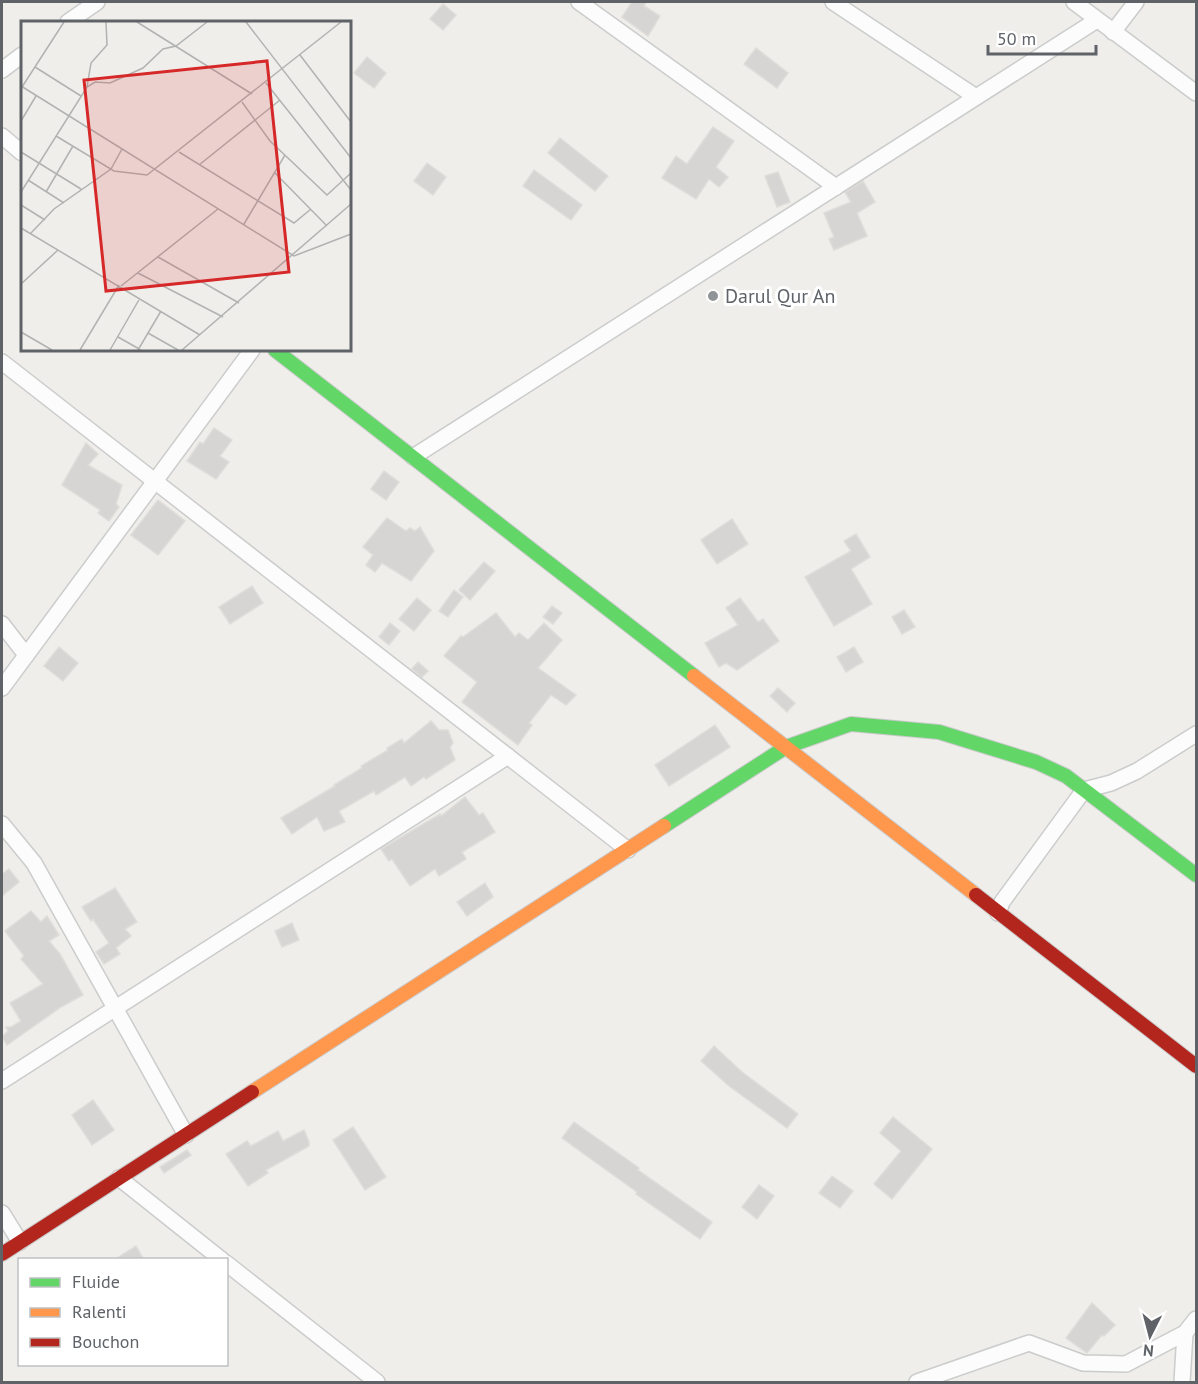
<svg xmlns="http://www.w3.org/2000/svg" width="1198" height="1384" font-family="'PT Sans',sans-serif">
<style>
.building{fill:#d6d5d3;stroke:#deddd9;stroke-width:1.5}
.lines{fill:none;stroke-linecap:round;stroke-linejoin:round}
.street-casing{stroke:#cbcccc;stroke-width:18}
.fast-casing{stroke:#cacacb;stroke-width:16}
.slow-casing{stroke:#cacacb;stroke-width:16}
.jam-casing{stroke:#cacacb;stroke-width:16}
.street{stroke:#fdfcfc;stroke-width:15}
.fast{stroke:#63d668;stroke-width:14}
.slow{stroke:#ff974d;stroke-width:14}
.jam{stroke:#b3261e;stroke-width:14}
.poi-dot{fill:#919496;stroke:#fff;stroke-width:2}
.labels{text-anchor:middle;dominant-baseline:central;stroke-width:6;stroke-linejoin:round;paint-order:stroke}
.poi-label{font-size:20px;fill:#5f6368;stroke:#fff;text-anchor:start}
.inset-road{fill:none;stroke:#b1b2b2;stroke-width:1.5}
.view{fill:#d62828;fill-opacity:0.15;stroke:#d62828;stroke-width:3}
.inset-edge{fill:none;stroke:#5f6368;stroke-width:3}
</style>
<rect width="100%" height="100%" fill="#efeeea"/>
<g class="building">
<polygon points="632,2 646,2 644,6 660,16 648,36 622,17"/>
<polygon points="443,4 456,15 443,30 430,19"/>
<polygon points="756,48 788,73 777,88 744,64"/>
<polygon points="367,57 386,73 374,88 354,73"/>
<polygon points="713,127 734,141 716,167 728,177 719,187 709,179 696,199 662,178 676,156 687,164"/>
<polygon points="560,138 608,176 595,191 548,153"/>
<polygon points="427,163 446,177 433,195 414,181"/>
<polygon points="534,170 582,205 571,220 523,186"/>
<polygon points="778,172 790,202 777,207 765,176"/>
<polygon points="863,181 875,202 857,213 867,236 834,250 829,239 834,237 824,213 851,202 845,192"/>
<polygon points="214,428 232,440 220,456 229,462 216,479 187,461 200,442 203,444"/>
<polygon points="86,443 98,454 88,465 122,485 116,504 119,507 109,521 98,513 100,510 62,485"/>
<polygon points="384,471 399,482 386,500 371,489"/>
<polygon points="158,500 185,521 158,555 131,535"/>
<polygon points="387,518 406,531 410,528 415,531 420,527 434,551 411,581 382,563 375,572 366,565 373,555 363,547"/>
<polygon points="732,519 748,544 717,564 701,540"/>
<polygon points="856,534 870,557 851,569 872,604 834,626 805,577 851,551 844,541"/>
<polygon points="484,562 495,571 470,600 459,590"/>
<polygon points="252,586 263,603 230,624 219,607"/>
<polygon points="454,590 463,597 448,617 439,611"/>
<polygon points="417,598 431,610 414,631 399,619"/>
<polygon points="740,598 758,622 763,619 779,641 737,670 726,663 719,667 705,643 738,625 726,608"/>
<polygon points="552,606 562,613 553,624 543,617"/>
<polygon points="904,610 915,627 902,634 892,617"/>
<polygon points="496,613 515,637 519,633 528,640 544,623 562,640 538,668 576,695 566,705 551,695 529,723 532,725 518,745 462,702 477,682 444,656 461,636 463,637"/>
<polygon points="390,623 400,631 389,645 379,637"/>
<polygon points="59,647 78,663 63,681 44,666"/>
<polygon points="854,647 863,662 846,672 837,657"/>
<polygon points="418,662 428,671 422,677 412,669"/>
<polygon points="778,688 795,703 787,712 770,696"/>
<polygon points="431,721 439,730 448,730 453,743 450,747 455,760 426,779 424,777 411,786 405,777 376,795 374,791 339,811 345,822 324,831 317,817 292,834 281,818 335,786 334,785 362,768 361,766 388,750 387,748 402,739 404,743"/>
<polygon points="715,725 730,747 669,786 655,765"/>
<polygon points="465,797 479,815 483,813 495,832 462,852 466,859 439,876 435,869 410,886 392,859 389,861 381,849 440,814 441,816"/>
<polygon points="9,869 19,882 2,896 2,874"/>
<polygon points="485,883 493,897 467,916 457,902"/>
<polygon points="115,888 137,922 125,929 131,936 116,948 120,954 104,964 96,952 109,943 93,919 91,921 82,907"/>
<polygon points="31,911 41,922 47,916 59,935 49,941 60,954 83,995 61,1007 7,1045 2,1037 8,1031 6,1027 11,1027 21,1021 10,1003 43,984 21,959 24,956 5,931"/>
<polygon points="292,923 299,940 282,947 275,931"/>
<polygon points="714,1046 742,1072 798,1114 787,1128 729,1086 701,1061"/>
<polygon points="93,1100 114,1130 92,1145 72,1115"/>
<polygon points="893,1117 932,1149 892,1199 874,1184 901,1151 880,1133"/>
<polygon points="574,1122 639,1168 638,1170 712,1222 700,1239 636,1194 637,1192 562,1138"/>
<polygon points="353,1127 386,1177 365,1190 333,1140"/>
<polygon points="304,1130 309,1142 309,1146 266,1170 268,1173 248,1186 226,1154 247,1141 251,1146 278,1131 283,1141"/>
<polygon points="187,1150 191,1155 164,1173 160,1167"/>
<polygon points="832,1176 853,1191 840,1208 819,1193"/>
<polygon points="759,1185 774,1196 757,1219 742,1207"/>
<polygon points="136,1246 144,1260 114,1260"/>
<polygon points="1092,1303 1115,1325 1104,1336 1102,1335 1087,1353 1066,1338"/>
</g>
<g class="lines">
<g class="street-casing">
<g id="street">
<polyline points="579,2 836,187"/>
<polyline points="833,2 976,97"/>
<polyline points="1074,2 1196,93"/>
<polyline points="68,22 97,2"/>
<polyline points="1113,32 1136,2"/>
<polyline points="2,70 22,55"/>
<polyline points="2,136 22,153"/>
<polyline points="2,362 628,850"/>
<polyline points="413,457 1097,20"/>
<polyline points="2,624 26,655"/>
<polyline points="2,688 252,350"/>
<polyline points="2,824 34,863 186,1135"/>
<polyline points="998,913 1002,902 1084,790 1111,783 1137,771 1196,734"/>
<polyline points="2,1081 508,756"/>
<polyline points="119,1178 222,1260"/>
<polyline points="2,1213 20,1242"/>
<polyline points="226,1263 377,1382"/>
<polyline points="917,1382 1029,1343 1083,1363 1126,1364 1185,1333 1196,1319"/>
<polyline points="1182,1382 1185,1333"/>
</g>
</g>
<g class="fast-casing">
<g id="fast">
<polyline points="275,350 694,676"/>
<polyline points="664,826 786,747 851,724 939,732 1036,762 1066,776 1196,875"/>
</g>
</g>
<g class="slow-casing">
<g id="slow">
<polyline points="694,676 976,895"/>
<polyline points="252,1092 664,826"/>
</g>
</g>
<g class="jam-casing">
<g id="jam">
<polyline points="976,895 1196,1066"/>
<polyline points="2,1254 252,1092"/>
</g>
</g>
<use href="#street" class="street"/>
<use href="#fast" class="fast"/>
<use href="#slow" class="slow"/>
<use href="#jam" class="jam"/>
</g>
<circle class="poi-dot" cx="713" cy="296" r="6"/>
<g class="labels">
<g class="poi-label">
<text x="725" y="296">Darul Qur An</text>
</g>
</g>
<g transform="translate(21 21)">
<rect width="330" height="330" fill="#efeeea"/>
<path class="inset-road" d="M116,1L231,73M225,1L330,137M279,34L330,101M14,46L60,75M245,62L330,169M0,65L273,235L330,213M1,66L43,1M66,66L70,42L86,24L85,1M221,81L249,120L306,174L330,152M0,100L15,75M35,115L93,150L126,154L320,1M0,131L60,168M158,131L273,202L290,188M178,144L259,79M253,151L306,205M7,159L43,182M0,171L66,66L74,61L89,62L122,47L142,28L155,25L186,1M25,171L52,125M0,184L24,199M223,203L264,134M0,207L179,314M10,212L33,188L90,148L101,128M137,236L218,282M117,252L202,296M0,263L37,229M100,265L197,188M0,311L31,329M127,312L157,329M97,316L120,329M59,329L98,264M89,329L119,277M117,329L140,290M161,329L330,183"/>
<path class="view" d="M246,40L268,251L85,270L63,59Z"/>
<rect width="330" height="330" class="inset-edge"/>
</g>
<rect width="1198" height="1384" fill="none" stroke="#5f6368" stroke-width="6"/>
<rect x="18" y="1258" width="210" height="108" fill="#ffffff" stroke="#bfc1c3" stroke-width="1.5"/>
<rect x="30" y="1278" width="30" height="9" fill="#63d668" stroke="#bfc1c3" stroke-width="1.5"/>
<text x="72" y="1288" font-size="18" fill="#5f6368">Fluide</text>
<rect x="30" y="1308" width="30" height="9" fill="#ff974d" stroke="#bfc1c3" stroke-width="1.5"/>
<text x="72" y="1318" font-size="18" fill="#5f6368">Ralenti</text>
<rect x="30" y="1338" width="30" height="9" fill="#b3261e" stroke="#bfc1c3" stroke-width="1.5"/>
<text x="72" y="1348" font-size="18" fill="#5f6368">Bouchon</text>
<g transform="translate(1150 1336) rotate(186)" stroke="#ffffff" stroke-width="4.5" paint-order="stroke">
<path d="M0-4.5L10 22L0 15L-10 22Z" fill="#5f6368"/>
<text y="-9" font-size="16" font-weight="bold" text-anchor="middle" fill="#5f6368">N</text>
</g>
<path d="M988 45v9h108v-9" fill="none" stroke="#5f6368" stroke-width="3"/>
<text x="997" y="45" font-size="18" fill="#5f6368" stroke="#ffffff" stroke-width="4.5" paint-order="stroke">50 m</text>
</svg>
